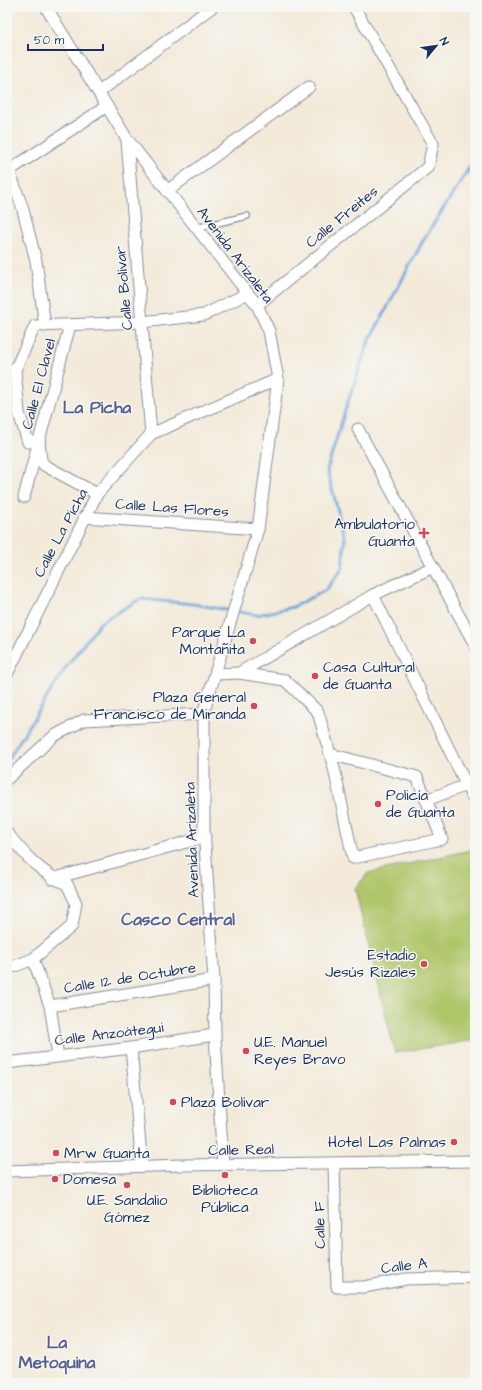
<svg xmlns="http://www.w3.org/2000/svg" width="482" height="1390" font-family="'Architects Daughter',sans-serif">
<style>
.green{fill:#b0c66a;stroke:#667a64}
.lines{fill:none;stroke-linecap:round;stroke-linejoin:round}
.stream{stroke:#6ba2d9;stroke-width:3}
.service-casing{stroke:#878c9c;stroke-width:8}
.minor-casing{stroke:#878c9c;stroke-width:13}
.service{stroke:#fff;stroke-width:5.5}
.minor{stroke:#fff;stroke-width:11}
.poi-dot{fill:#d1495b;stroke:#f6f6f2;stroke-width:1.5}
.labels{text-anchor:middle;dominant-baseline:central;stroke-width:3;stroke-linejoin:round;paint-order:stroke}
.street-label{font-size:15px;fill:#1b2f5e;stroke:#f6f6f2}
.poi-label{font-size:15px;fill:#1b2f5e;stroke:#f6f6f2;text-anchor:start}
.quarter-label{font-size:17px;font-weight:bold;fill:#576091;stroke:#f6f6f2}
</style>
<rect width="100%" height="100%" fill="#f6f6f2"/>
<filter id="ink" filterUnits="userSpaceOnUse"><feTurbulence type="fractalNoise" baseFrequency=".025" numOctaves="2"/><feDisplacementMap in="SourceGraphic" scale="8" xChannelSelector="R" yChannelSelector="G"/><feConvolveMatrix kernelMatrix="1 2 1 2 8 2 1 2 1" color-interpolation-filters="sRGB"/></filter>
<filter id="wash" filterUnits="userSpaceOnUse"><feTurbulence type="fractalNoise" baseFrequency=".012" numOctaves="4" result="noise"/><feDisplacementMap in="SourceGraphic" scale="16" xChannelSelector="R" yChannelSelector="G"/><feGaussianBlur stdDeviation="0.9" result="paint"/><feColorMatrix in="noise" values="0 0 0 0 0 0 0 0 0 0 0 0 0 0 0 0 0 1.4 0 .05"/><feComposite in="paint" operator="in"/></filter>
<g filter="url(#wash)">
<rect width="100%" height="100%" fill="#f3ead9"/>
<polygon class="green" points="475,849 475,1040 395,1053 355,889 368,873"/>
<g class="lines">
<polyline class="stream" points="7,761 66,667 101,622 140,599 193,604 257,615 293,607 326,590 342,569 345,538 327,470 345,411 368,343 424,239 475,159"/>
</g>
</g>
<g filter="url(#ink)">
<g class="lines">
<g class="service-casing">
<polyline id="service" points="196,228 247,216"/>
</g>
<g class="minor-casing">
<g id="minor">
<polyline points="46,7 127,139 257,305 269,331 278,379 258,529 204,711 204,829 214,980 215,1036 223,1165"/>
<polyline points="99,92 212,7"/>
<polyline points="127,140 151,434"/>
<polyline points="9,171 22,206 36,261 45,326"/>
<polyline points="7,172 107,106"/>
<polyline points="167,191 309,87"/>
<polyline points="257,305 428,167 433,144 354,7"/>
<polyline points="358,429 475,645"/>
<polyline points="97,494 44,465 41,460 39,442 28,442 19,413 15,370 35,326 142,322 204,315 246,294"/>
<polyline points="24,497 70,325"/>
<polyline points="84,517 258,529"/>
<polyline points="373,595 475,802"/>
<polyline points="239,673 285,680 318,712 334,768 353,858 442,839 417,777 330,754"/>
<polyline points="7,674 97,494 151,434 278,379"/>
<polyline points="216,674 239,673 373,595 433,567"/>
<polyline points="7,779 54,736 84,720 204,714"/>
<polyline points="426,800 475,782"/>
<path d="M7,833C24,854 41,874 67,884L76,903L72,926L33,959L7,969"/>
<polyline points="52,879 205,837"/>
<polyline points="33,959 50,1006 58,1056"/>
<polyline points="50,1006 214,980"/>
<polyline points="131,1048 142,1166"/>
<polyline points="7,1063 131,1048 214,1035"/>
<polyline points="334,1163 337,1287 364,1287 406,1279 475,1277"/>
<polyline points="7,1171 182,1165 475,1161"/>
</g>
</g>
<use href="#service" class="service"/>
<use href="#minor" class="minor"/>
</g>
</g>
<g class="poi-dot">
<path d="M422 527h4v4h4v4h-4v4h-4v-4h-4v-4h4z"/>
<circle cx="253" cy="641" r="4"/>
<circle cx="315" cy="676" r="4"/>
<circle cx="254" cy="706" r="4"/>
<circle cx="378" cy="804" r="4"/>
<circle cx="424" cy="964" r="4"/>
<circle cx="246" cy="1051" r="4"/>
<circle cx="173" cy="1102" r="4"/>
<circle cx="454" cy="1142" r="4"/>
<circle cx="56" cy="1153" r="4"/>
<circle cx="225" cy="1175" r="4"/>
<circle cx="55" cy="1179" r="4"/>
<circle cx="127" cy="1185" r="4"/>
</g>
<g class="labels">
<g class="street-label">
<text transform="translate(342 217) rotate(-39)">Calle Freites</text>
<text transform="translate(235 255) rotate(53)">Avenida Arizaleta</text>
<text transform="translate(124 288) rotate(-95)">Calle Bolívar</text>
<text transform="translate(39 384) rotate(-75)">Calle El Clavel</text>
<text transform="translate(172 508) rotate(4)">Calle Las Flores</text>
<text transform="translate(61 533) rotate(-62)">Calle La Picha</text>
<text transform="translate(192 840) rotate(-92)">Avenida Arizaleta</text>
<text transform="translate(130 978) rotate(-9)">Calle 12 de Octubre</text>
<text transform="translate(109 1034) rotate(-7)">Calle Anzoátegui</text>
<text transform="translate(241 1150) rotate(-1)">Calle Real</text>
<text transform="translate(320 1225) rotate(-91)">Calle F</text>
<text transform="translate(404 1266) rotate(-7)">Calle A</text>
</g>
<g class="poi-label">
<text x="415" y="524" text-anchor="end">Ambulatorio<tspan x="415" dy="17">Guanta</tspan></text>
<text x="245" y="632" text-anchor="end">Parque La<tspan x="245" dy="17">Montañita</tspan></text>
<text x="323" y="667">Casa Cultural<tspan x="323" dy="17">de Guanta</tspan></text>
<text x="246" y="697" text-anchor="end">Plaza General<tspan x="246" dy="17">Francisco de Miranda</tspan></text>
<text x="386" y="795">Policía<tspan x="386" dy="17">de Guanta</tspan></text>
<text x="416" y="955" text-anchor="end">Estadio<tspan x="416" dy="17">Jesús Rizales</tspan></text>
<text x="254" y="1042">U.E. Manuel<tspan x="254" dy="17">Reyes Bravo</tspan></text>
<text x="181" y="1102">Plaza Bolívar</text>
<text x="446" y="1142" text-anchor="end">Hotel Las Palmas</text>
<text x="64" y="1153">Mrw Guanta</text>
<text x="63" y="1179">Domesa</text>
<text x="225" y="1190" text-anchor="middle">Biblioteca<tspan x="225" dy="17">Pública</tspan></text>
<text x="127" y="1200" text-anchor="middle">U.E. Sandalio<tspan x="127" dy="17">Gómez</tspan></text>
</g>
<g class="quarter-label">
<text x="97" y="408">La Picha</text>
<text x="178" y="920">Casco Central</text>
<text x="57" y="1343">La<tspan x="57" dy="20">Metoquina</tspan></text>
</g>
</g>
<rect width="482" height="1390" fill="none" stroke="#f6f6f2" stroke-width="24"/>
<g transform="translate(436 46) rotate(61)" stroke="#f6f6f2" stroke-width="3" paint-order="stroke">
<path d="M0-3L7 15L0 10L-7 15Z" fill="#1b2f5e"/>
<text y="-6" font-size="11" font-weight="bold" text-anchor="middle" fill="#1b2f5e">N</text>
</g>
<path d="M28 44v6h75v-6" fill="none" stroke="#1b2f5e" stroke-width="2"/>
<text x="34" y="44" font-size="12" fill="#1b2f5e" stroke="#f6f6f2" stroke-width="3" paint-order="stroke">50 m</text>
</svg>
